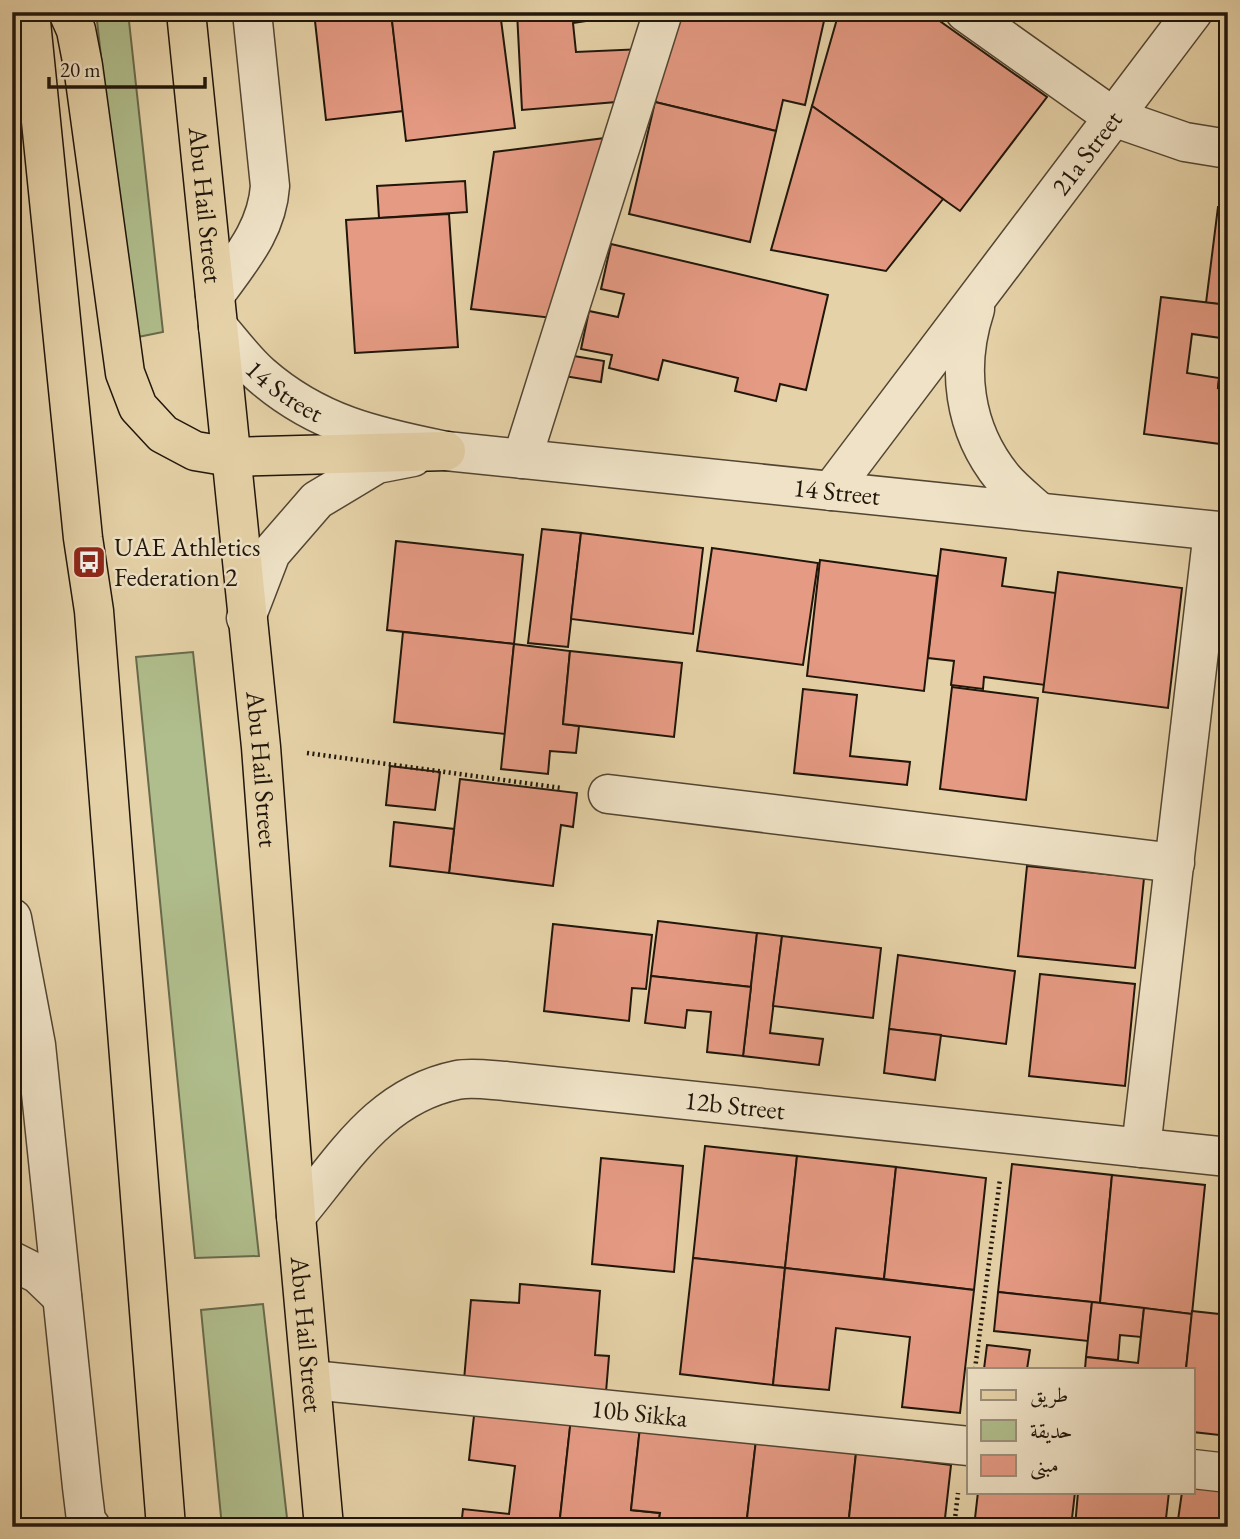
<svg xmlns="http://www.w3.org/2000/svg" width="1240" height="1539" font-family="'EB Garamond',Amiri,serif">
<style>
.green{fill:#b0bd8c;stroke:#686a4b;stroke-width:2}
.building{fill:#e59a83;stroke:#20160a;stroke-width:2}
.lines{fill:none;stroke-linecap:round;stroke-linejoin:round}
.minor-casing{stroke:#524532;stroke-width:41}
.major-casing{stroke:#20160a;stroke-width:41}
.path{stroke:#20160a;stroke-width:4.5;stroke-dasharray:2 3.5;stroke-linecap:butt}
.minor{stroke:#efe2c6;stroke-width:38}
.major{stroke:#e6d2a8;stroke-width:38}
.labels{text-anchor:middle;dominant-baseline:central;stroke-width:5;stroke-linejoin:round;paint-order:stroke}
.street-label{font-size:26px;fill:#20160a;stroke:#efe2c6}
.poi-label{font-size:26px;fill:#20160a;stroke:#efe2c6;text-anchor:start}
</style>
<rect width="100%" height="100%" fill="#e6d2a8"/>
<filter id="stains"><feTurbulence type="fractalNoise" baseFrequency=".00286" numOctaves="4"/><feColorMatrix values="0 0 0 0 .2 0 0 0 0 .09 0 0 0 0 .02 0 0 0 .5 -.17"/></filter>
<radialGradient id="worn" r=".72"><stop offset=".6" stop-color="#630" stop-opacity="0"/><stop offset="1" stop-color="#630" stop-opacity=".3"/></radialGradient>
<g class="green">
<polygon points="96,12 128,12 163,332 133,338"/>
<polygon points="193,652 259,1256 195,1258 136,657"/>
<polygon points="263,1304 288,1527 222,1527 201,1310"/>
</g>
<g class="building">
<polygon points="314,12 391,12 403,111 326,120"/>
<polygon points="391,12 500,12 515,128 406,141"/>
<polygon points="517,12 645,12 573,23 576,52 643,49 628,101 522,110"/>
<polygon points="676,12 788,12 824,21 805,105 783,100 776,131 655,102"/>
<polygon points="839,12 927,12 1047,97 960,211 812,106"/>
<polygon points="655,102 776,131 750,242 629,214"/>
<polygon points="812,106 943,199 886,271 771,250"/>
<polygon points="613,137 562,319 471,309 494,152"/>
<polygon points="465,181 467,212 379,218 377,186"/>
<polygon points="1218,207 1228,208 1228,305 1206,303"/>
<polygon points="449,214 458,347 355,353 346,220"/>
<polygon points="611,244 828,295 806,390 780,384 776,401 735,391 738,378 663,360 658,380 609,368 612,355 581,349 589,311 618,317 624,294 601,289"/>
<polygon points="1161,297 1228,305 1228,339 1192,334 1187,373 1219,378 1218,388 1228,389 1228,445 1144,434"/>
<polygon points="1224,339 1228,339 1228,389 1218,388"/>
<polygon points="568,355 604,361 601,382 564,376"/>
<polygon points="542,529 581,533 568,647 528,643"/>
<polygon points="581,533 703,548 693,634 571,619"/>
<polygon points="396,541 523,555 514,644 387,630"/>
<polygon points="712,548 818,563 803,665 697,651"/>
<polygon points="941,549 1006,558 1002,586 1056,593 1045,685 984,677 983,689 951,685 954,661 928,658"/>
<polygon points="820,560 937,576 924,691 807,676"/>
<polygon points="1058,572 1182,588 1168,708 1043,692"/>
<polygon points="403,632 514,644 505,734 394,722"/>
<polygon points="514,644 570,651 563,724 579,726 576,753 550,751 548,774 501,769"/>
<polygon points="570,651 682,663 674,737 563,724"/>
<polygon points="952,687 1038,698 1026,800 940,789"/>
<polygon points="803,689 857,695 850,756 910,762 907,785 794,773"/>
<polygon points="390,766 440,772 435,810 386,805"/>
<polygon points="460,779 577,793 573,827 561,825 553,886 449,873"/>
<polygon points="394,822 454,829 449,873 390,866"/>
<polygon points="1027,866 1144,878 1135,968 1018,956"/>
<polygon points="658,921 757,933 751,987 651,976"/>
<polygon points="553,924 652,935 646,989 632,988 629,1021 544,1011"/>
<polygon points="757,933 782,936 770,1033 823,1039 819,1065 743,1056"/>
<polygon points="782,936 881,948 873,1018 773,1006"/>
<polygon points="898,955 1015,971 1006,1044 889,1029"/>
<polygon points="1040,974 1135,984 1125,1086 1029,1076"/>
<polygon points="651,976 751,987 743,1056 707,1052 711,1012 687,1010 685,1028 645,1023"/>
<polygon points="889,1029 941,1035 935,1080 884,1073"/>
<polygon points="705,1146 797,1156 785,1268 693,1258"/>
<polygon points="797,1156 896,1167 884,1279 785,1268"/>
<polygon points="601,1158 683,1166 674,1272 592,1264"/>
<polygon points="1012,1164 1112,1175 1100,1303 998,1292"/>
<polygon points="896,1167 986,1178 974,1290 884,1279"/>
<polygon points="1112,1175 1205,1185 1192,1314 1100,1303"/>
<polygon points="693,1258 785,1268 773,1385 680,1374"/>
<polygon points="785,1268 974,1290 960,1413 902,1407 910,1337 836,1328 829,1390 773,1385"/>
<polygon points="520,1284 600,1291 595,1355 609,1356 606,1392 464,1380 471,1300 519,1303"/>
<polygon points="998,1292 1092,1302 1088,1341 994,1331"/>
<polygon points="1092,1302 1144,1308 1141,1337 1120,1335 1118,1360 1086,1357"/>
<polygon points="1144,1308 1192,1314 1186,1369 1085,1369 1086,1357 1138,1363"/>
<polygon points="1192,1311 1228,1315 1228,1436 1193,1432 1193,1369 1186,1369"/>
<polygon points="987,1345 1030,1350 1027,1369 984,1369"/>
<polygon points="475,1407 571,1418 559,1527 461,1527 463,1509 509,1514 515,1466 469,1460"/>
<polygon points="571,1418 640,1427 631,1510 660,1513 658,1527 559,1527"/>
<polygon points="640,1427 756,1440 746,1527 711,1523 711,1527 658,1527 660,1513 631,1510"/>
<polygon points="756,1440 856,1453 848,1527 746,1527"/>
<polygon points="856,1453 951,1465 944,1527 848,1527"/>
<polygon points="1193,1485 1228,1490 1228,1527 1177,1527 1182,1492 1193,1492"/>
<polygon points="978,1492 1075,1492 1071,1527 974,1527"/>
<polygon points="1078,1492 1169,1492 1165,1527 1075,1527"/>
</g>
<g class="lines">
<g class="minor-casing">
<g id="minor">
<polyline points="965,12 1113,117 1185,142 1228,149"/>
<path d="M215,295C240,260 267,230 270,186L252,12"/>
<path d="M975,309C956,367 963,429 1003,478C1013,490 1027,501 1038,511"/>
<path id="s1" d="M218,327C232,343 245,361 261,375C317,424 376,437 446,451L1228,532"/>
<polyline points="522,459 663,12"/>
<path id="s2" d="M831,491L1193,12"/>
<polyline points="246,618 271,553 317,500 377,464 413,457"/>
<polyline points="608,794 1175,863"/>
<polyline points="12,918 36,1045 82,1487 86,1520 91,1527"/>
<polyline points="1141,1148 1213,531"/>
<path id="s3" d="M296,1216C344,1159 379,1096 457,1080C472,1077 490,1080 505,1081L1228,1157"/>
<polyline points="12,1261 38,1274 62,1297"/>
<path id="s4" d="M312,1380L969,1446"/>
<polyline points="1193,1469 1228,1473"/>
</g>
</g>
<g class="major-casing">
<g id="major">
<polyline points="30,12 83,538 94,611 166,1527"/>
<polyline points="68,12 76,30 83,66 125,373 138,407 163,434 195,451 231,457 446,451"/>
<path id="s5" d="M186,12L261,747L296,1216L324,1527"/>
</g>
</g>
<g class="path">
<polyline points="307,753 562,788"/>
<polyline points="975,1369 1000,1179"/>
<polyline points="954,1527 958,1493"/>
</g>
<use href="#minor" class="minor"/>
<use href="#major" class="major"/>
</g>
<defs>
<g id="bus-square" transform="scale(1.75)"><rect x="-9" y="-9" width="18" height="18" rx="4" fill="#8f2418" stroke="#efe2c6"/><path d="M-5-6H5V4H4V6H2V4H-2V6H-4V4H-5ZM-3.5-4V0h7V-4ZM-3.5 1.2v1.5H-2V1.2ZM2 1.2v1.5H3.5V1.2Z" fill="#fff"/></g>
</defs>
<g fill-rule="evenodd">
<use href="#bus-square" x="89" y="562"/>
</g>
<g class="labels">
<g class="street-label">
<text stroke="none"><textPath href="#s2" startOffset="424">21a Street</textPath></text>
<text stroke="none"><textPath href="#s5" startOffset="194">Abu Hail Street</textPath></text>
<text stroke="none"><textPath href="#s1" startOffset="93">14 Street</textPath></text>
<text stroke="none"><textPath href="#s1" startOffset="660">14 Street</textPath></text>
<text stroke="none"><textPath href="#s5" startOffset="761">Abu Hail Street</textPath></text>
<text stroke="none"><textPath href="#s3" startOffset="495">12b Street</textPath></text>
<text stroke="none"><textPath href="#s5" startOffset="1328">Abu Hail Street</textPath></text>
<text stroke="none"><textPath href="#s4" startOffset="329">10b Sikka</textPath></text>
</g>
<g class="poi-label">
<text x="114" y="547">UAE Athletics<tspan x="114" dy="30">Federation 2</tspan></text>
</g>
</g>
<rect width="1240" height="1539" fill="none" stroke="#e6d2a8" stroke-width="42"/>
<rect x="14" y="14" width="1212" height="1511" fill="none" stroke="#20160a" stroke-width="3.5"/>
<rect x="21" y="21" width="1198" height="1497" fill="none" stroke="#20160a" stroke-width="2"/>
<rect x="967" y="1368" width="228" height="126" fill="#efe2c6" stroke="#9c907b" stroke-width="2"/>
<rect x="981" y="1390" width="35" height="10" fill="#e6d2a8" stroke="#9c907b" stroke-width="2"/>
<text x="1030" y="1402" font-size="21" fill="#20160a">طريق</text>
<rect x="981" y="1420" width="35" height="21" fill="#b0bd8c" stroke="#9c907b" stroke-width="2"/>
<text x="1030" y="1438" font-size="21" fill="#20160a">حديقة</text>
<rect x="981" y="1455" width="35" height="21" fill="#e59a83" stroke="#9c907b" stroke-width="2"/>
<text x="1030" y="1472" font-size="21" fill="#20160a">مبنى</text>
<path d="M49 77v10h156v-10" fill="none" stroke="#20160a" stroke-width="3.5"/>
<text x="60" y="77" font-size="21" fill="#20160a" stroke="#efe2c6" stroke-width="5" paint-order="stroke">20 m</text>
<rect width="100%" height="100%" filter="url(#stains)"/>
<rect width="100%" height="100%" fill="url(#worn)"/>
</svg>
